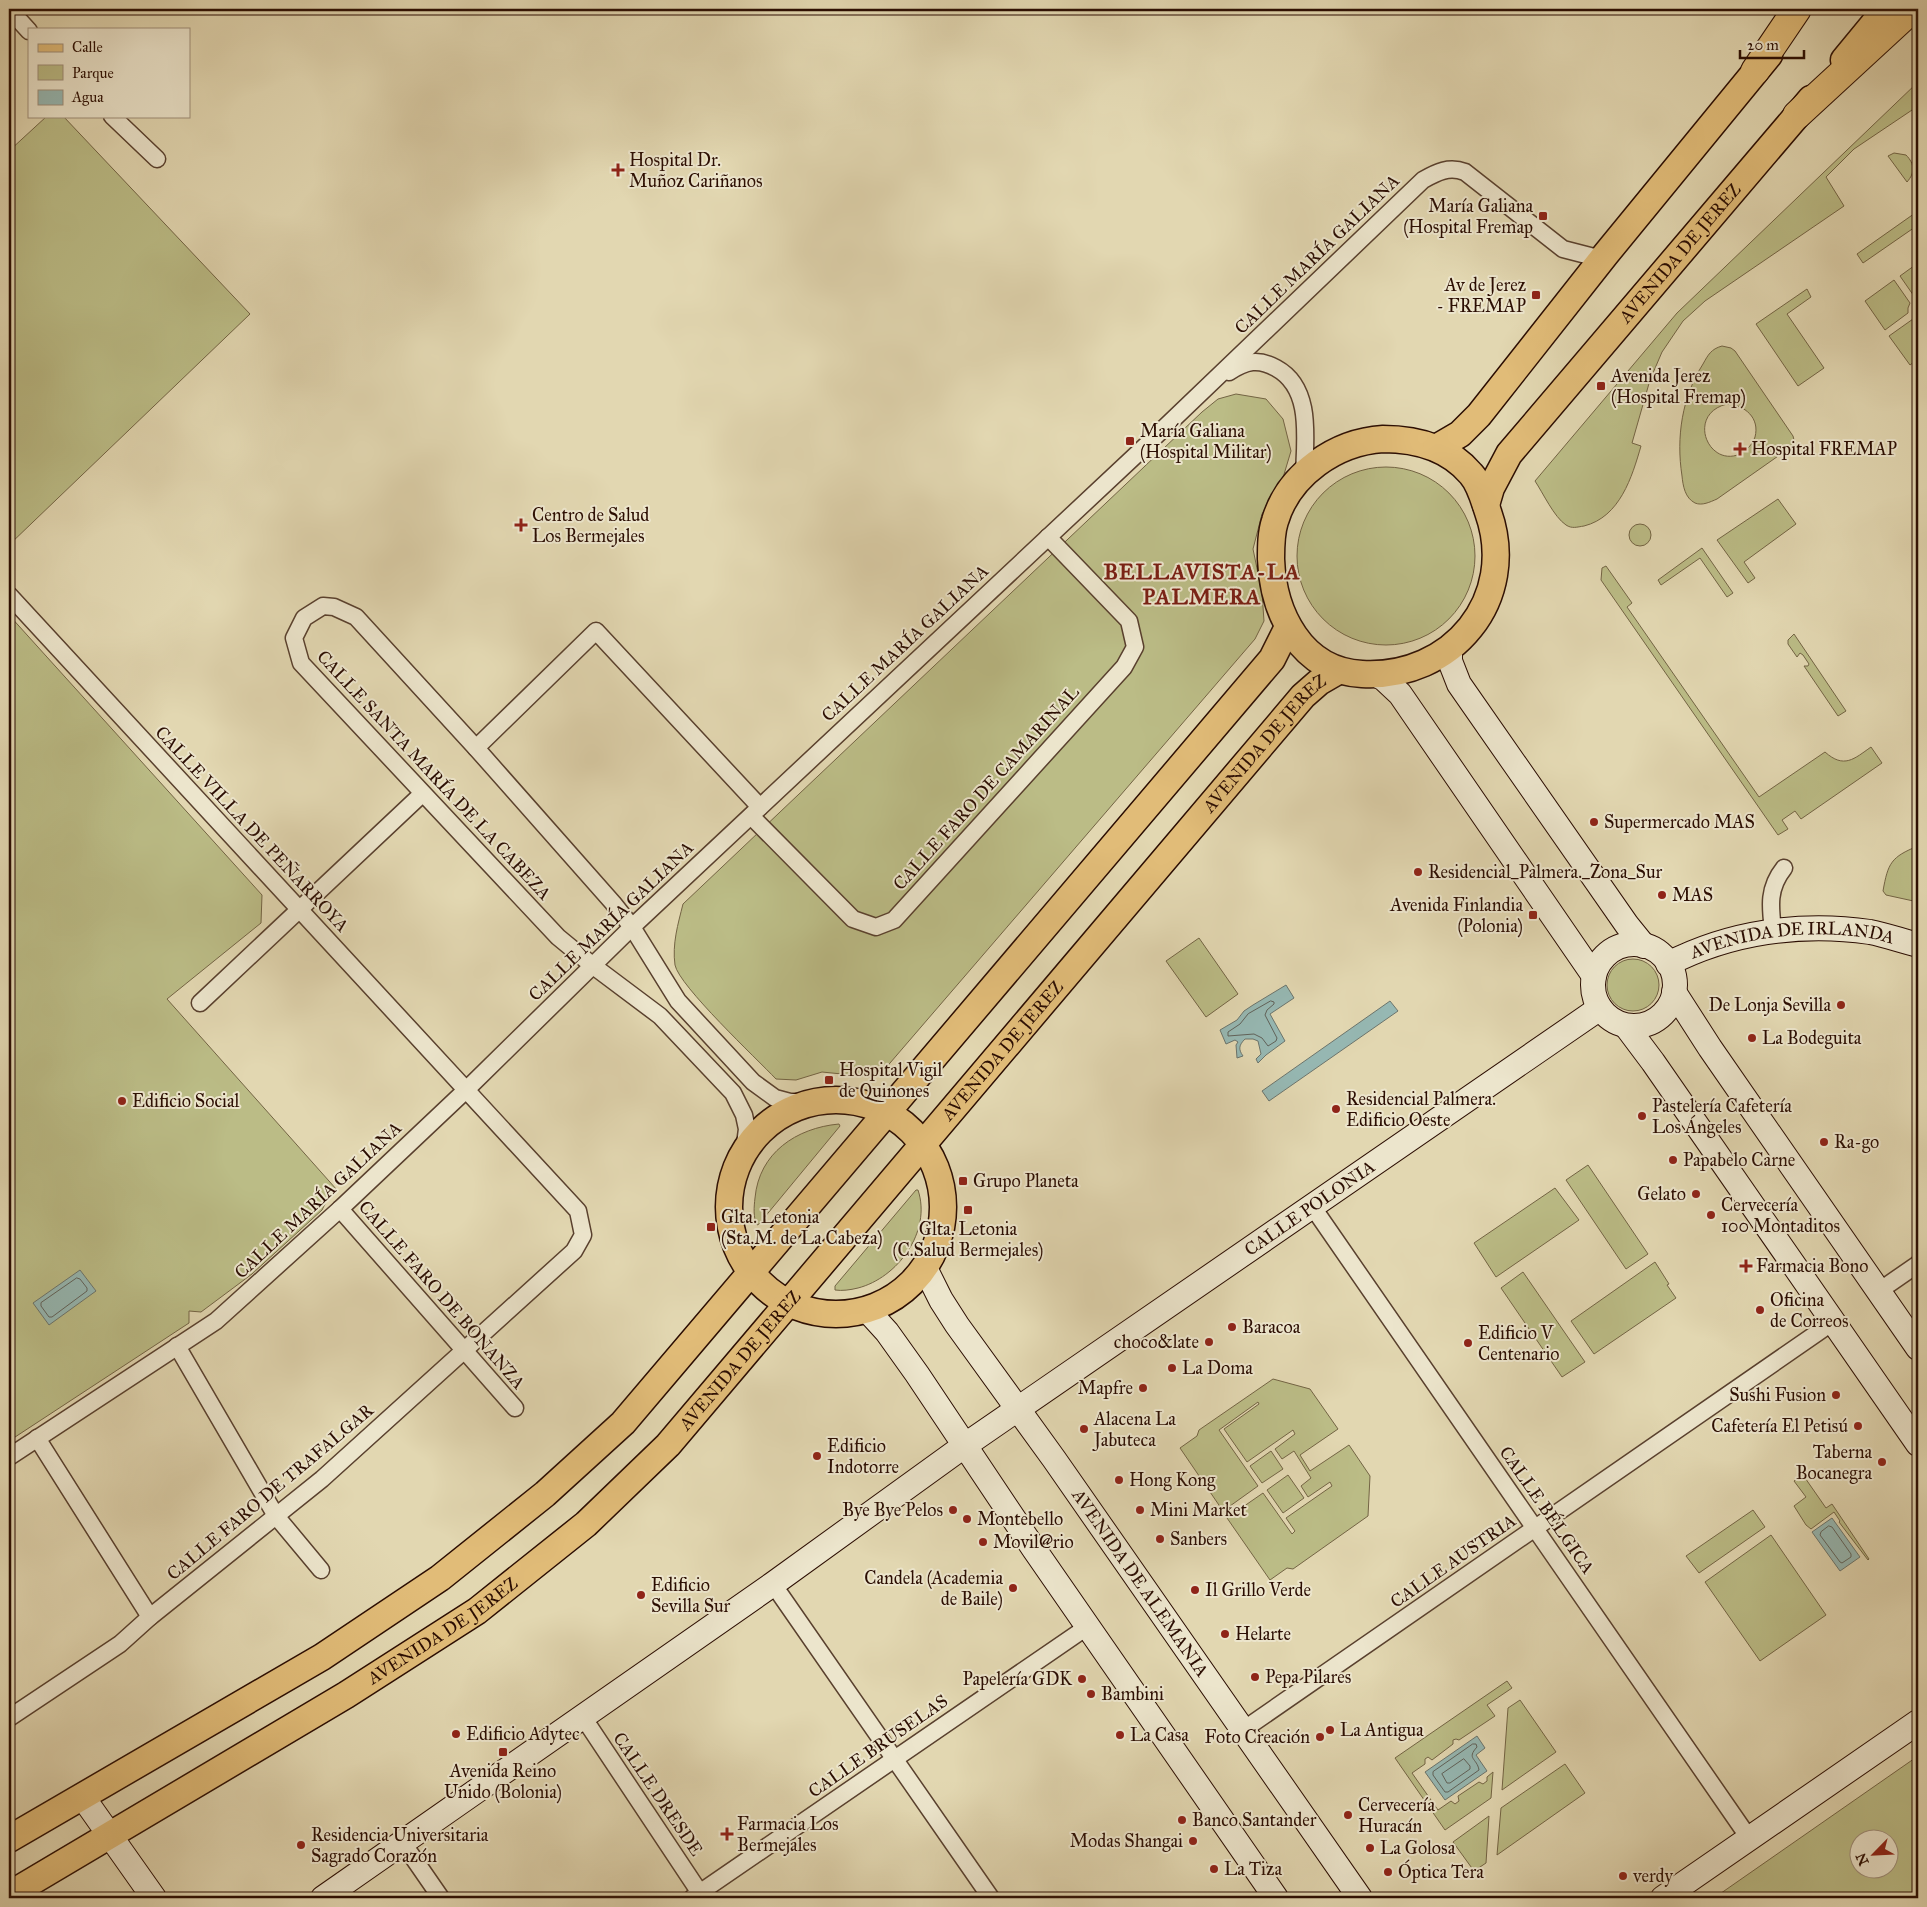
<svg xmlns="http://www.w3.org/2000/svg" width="1927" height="1907" font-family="'IM FELL Great Primer',serif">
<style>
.green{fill:#bbbc86;stroke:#736444;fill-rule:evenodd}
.water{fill:#96b8b3;stroke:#6b746c}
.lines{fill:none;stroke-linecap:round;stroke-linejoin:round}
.shore{stroke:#60625a;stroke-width:1}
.street-casing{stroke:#59402e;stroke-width:19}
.secondary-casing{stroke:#2b0d02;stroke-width:26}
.primary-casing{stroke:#2b0d02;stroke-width:29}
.highway-casing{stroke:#2b0d02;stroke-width:30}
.street{stroke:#ece5cc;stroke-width:16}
.secondary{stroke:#ece5cc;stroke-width:24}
.primary{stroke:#e1bc78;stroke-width:26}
.highway{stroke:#e1bc78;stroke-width:28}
.poi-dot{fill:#8f2418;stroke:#ece5cc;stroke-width:2}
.labels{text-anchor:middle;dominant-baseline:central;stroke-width:4;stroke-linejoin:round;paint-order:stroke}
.poi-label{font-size:18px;fill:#2b0d02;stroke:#ece5cc;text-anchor:start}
.street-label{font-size:18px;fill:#2b0d02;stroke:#ece5cc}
.district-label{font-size:22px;font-weight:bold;letter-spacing:1px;fill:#7a1f14;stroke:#ece5cc}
</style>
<rect width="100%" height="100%" fill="#e2d7b1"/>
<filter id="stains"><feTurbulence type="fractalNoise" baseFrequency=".004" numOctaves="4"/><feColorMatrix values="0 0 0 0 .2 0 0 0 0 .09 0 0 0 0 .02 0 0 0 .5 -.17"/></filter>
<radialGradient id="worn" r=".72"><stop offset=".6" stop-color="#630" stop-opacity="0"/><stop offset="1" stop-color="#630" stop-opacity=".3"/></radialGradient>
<g class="green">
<path d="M1918,82V89L1916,91L1918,95V106L1854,149L1826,177L1844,206L1705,301L1683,321L1662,352L1650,380L1632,443L1641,446C1632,477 1620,517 1584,526C1577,527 1572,529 1566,525C1554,517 1543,493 1535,481L1677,313Z"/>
<polygon points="47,116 63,116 250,314 9,545 9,151"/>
<path d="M1894,153L1906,155C1915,164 1915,173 1907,182L1888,156Z"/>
<polygon points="1918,211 1918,225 1863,263 1857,254"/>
<polygon points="1918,263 1918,299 1916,299 1900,276"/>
<polygon points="1894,280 1910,303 1908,308 1908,313 1885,330 1865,301"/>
<polygon points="1807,289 1811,297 1787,314 1824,368 1798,386 1756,324"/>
<polygon points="1913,319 1918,321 1918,326 1914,325 1913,328 1917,330 1918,327 1918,359 1910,365 1889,336"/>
<path d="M1722,346L1731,348L1735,351L1793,436L1794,440L1791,447L1717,499C1710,502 1702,506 1695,503C1685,498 1683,486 1682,476C1676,437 1682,397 1703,364C1708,355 1711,349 1722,346ZM1727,404C1745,405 1760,418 1755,437C1752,445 1747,450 1740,454C1708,468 1686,414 1727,404Z"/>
<path d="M1236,394L1266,399L1283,419L1291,451L1282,481L1262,514L1253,549L1262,593L1264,621L1255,639L884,1070L872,1077L822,1072L796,1080L776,1079C757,1059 679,986 675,965C672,944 678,924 683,904L1202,412L1218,399Z"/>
<circle cx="1386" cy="556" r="89"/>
<polygon points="1778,499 1796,524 1744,562 1755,578 1748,583 1717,540"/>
<circle cx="1640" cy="535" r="11"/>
<polygon points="1702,548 1733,593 1727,597 1700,558 1661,585 1658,580"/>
<path d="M1606,566L1632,603L1627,607L1759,797L1825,752C1844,769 1854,759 1871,747L1882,763L1801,819L1795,811L1782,820L1788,829L1778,835L1601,580L1602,568Z"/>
<polygon points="9,615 262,895 261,923 167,999 337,1190 328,1198 322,1210 252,1274 201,1312 189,1311 189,1323 9,1441"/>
<polygon points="1794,634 1846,711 1838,716 1804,666 1808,666 1809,664 1803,655 1800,653 1797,657 1788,644 1788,640"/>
<path d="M1918,846V902L1886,895L1883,891C1888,863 1891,857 1918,846Z"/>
<polygon points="1199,938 1238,994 1206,1017 1166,961"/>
<circle cx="1633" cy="985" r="26"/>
<path d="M839,1124L840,1126L759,1224L757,1225C753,1217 754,1207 755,1198C759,1153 796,1128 839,1124Z"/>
<polygon points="1588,1165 1648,1254 1626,1269 1566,1180"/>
<polygon points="1555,1188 1579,1220 1496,1277 1474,1243"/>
<path d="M916,1190H918C932,1232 897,1278 858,1288C850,1290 842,1291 835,1290V1286Z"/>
<polygon points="1655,1262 1669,1284 1667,1285 1676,1298 1594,1354 1571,1321"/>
<polygon points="1523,1272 1585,1362 1562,1377 1501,1288"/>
<polygon points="1273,1379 1310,1389 1338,1429 1300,1455 1310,1471 1349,1445 1370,1476 1368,1516 1293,1569 1287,1568 1270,1580 1227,1518 1263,1493 1292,1534 1295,1531 1286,1518 1332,1486 1330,1482 1308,1497 1301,1486 1311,1478 1294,1451 1282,1459 1275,1449 1295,1434 1293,1430 1247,1462 1224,1429 1259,1404 1258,1402 1219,1430 1258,1486 1223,1511 1180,1448 1197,1436 1199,1430"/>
<polygon points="1271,1451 1283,1469 1262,1483 1250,1466"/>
<polygon points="1288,1475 1304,1498 1283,1513 1267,1490"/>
<polygon points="1803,1475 1826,1508 1832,1504 1869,1559 1868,1560 1839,1522 1840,1521 1834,1512 1811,1529 1806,1525 1794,1506 1806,1497 1794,1481"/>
<polygon points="1753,1510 1765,1527 1699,1573 1686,1556"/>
<polygon points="1771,1535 1826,1615 1760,1661 1705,1582"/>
<polygon points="1507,1681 1512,1688 1487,1705 1495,1716 1459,1740 1456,1739 1453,1740 1453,1744 1432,1760 1428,1757 1425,1759 1425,1764 1412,1773 1438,1810 1451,1801 1455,1804 1459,1801 1458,1796 1479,1782 1483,1784 1487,1781 1487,1777 1493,1772 1491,1798 1445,1830 1395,1758"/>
<polygon points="1520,1700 1556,1752 1502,1790 1508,1708"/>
<path d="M1918,1756V1898H1714ZM1860,1840H1890V1870H1860Z"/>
<polygon points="1565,1764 1585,1793 1497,1855 1501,1808"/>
<polygon points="1489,1816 1486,1863 1474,1871 1453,1842"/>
</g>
<g class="water">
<path d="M1286,985L1294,998L1270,1014L1285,1041L1266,1055L1258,1063L1256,1059L1261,1054L1258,1041L1253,1039H1245C1239,1045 1238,1049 1243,1056L1237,1058L1236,1045L1238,1042L1235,1040L1226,1044L1220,1030L1237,1020L1244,1011L1253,1005Z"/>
<polygon points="1390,1001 1398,1011 1269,1101 1262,1091"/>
<polygon points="80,1270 96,1291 49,1325 33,1303"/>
<polygon points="1832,1518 1860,1557 1840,1571 1812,1532"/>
<polygon points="1477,1736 1485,1748 1476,1755 1487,1771 1445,1800 1425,1772"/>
</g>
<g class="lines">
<g class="shore">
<polygon points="1271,1001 1274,1002 1274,1004 1267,1010 1265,1015 1277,1038 1276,1041 1268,1046 1262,1038 1254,1034 1228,1036 1228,1032 1240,1024 1248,1014"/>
<polygon points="77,1278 80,1279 87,1288 87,1291 52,1317 49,1317 41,1306 41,1303"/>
<polygon points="1829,1526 1832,1527 1851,1554 1851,1557 1842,1563 1840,1562 1820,1535 1821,1532"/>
<path d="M1473,1744H1476L1477,1747C1466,1759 1477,1758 1479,1770L1448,1792H1445L1433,1775V1772Z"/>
<polygon points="1464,1759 1470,1766 1470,1769 1450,1783 1447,1783 1442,1774"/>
</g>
<g class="street-casing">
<g id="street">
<polyline points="9,9 29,31"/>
<polyline points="112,116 157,159"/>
<path d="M1229,372C1246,361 1258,358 1276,368C1313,388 1305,439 1304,475"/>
<polyline points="9,595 578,1211 583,1235 574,1251 322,1479 150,1617 120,1644 9,1718"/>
<polyline points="476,748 596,631 760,807"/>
<polyline points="751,816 853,919 876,927 894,920 1124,667 1135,647 1129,621 1048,537"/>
<path d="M1773,930C1770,906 1768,888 1784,868"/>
<polyline points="200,1003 422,794"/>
<polyline points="741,1157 745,1144 747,1129 744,1115 733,1093 660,1016 592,965 558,937 301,663 294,638 304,618 323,606 334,607 356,617 476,748 613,903 632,927 678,1001 753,1082 775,1098 790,1102 812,1102"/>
<polyline points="1312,1206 1749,1838"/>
<polyline points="340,1209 515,1408"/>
<polyline points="1879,1291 1918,1264"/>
<polyline points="177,1346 276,1516 321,1570"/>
<polyline points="37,1438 150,1617"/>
<path d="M9,1457L216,1321L340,1209L466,1090L632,927L1138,453L1423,180C1437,172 1449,166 1465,172L1563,249L1594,257L1606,254"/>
<polyline points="773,1584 991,1898"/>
<polyline points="583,1717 700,1893"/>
<polyline points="1243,1730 1833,1322"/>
<polyline points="403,1843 441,1898"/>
<polyline points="692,1898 1087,1627"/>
</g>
</g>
<g class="secondary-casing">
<g id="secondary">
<polyline points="1450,650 1450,661 1459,684 1627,925 1644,946"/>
<polyline points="1375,674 1384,679 1400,694 1594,976"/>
<circle cx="1634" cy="985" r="41"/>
<path id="s1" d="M1668,964C1730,932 1801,922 1870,932C1886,935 1902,941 1918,945"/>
<polyline points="1674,992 1710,1048 1918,1348"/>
<polyline points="1626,1026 1653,1062 1918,1444"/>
<path id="s2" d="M925,1268L941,1300L957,1325L1054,1459L1360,1898"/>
<polyline points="867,1310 887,1332 917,1374 1034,1549 1276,1898"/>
<polyline points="82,1796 154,1898"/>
<path id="s3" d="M323,1898L773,1584L964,1446L1600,1008"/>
<polyline points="1663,1898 1918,1722"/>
</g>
</g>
<g class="primary-casing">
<g id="primary">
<polyline points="1844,60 1886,9"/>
<path d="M1383,439C1416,439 1449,448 1471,474C1480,484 1484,500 1488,512C1519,599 1452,679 1362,674C1301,671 1273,613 1271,559C1271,546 1271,533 1275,521C1289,474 1336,442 1383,439Z"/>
<polyline points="1436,448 1460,434 1479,415 1606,254 1769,55"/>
<path id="s4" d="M1486,505L1491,488L1509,454L1811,99"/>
<circle cx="836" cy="1207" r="107"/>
<polyline points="9,1839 322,1657 440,1578 545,1494 623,1423 1272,659 1288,627"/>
<path id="s5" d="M9,1895L346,1695L477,1611L586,1524L668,1445L1303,696L1319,682L1338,671"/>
</g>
</g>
<g class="highway-casing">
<g id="highway">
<polyline points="1755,71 1797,9"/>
<polyline points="1797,115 1912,9"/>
</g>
</g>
<use href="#street" class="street"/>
<use href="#secondary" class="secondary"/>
<use href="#primary" class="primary"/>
<use href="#highway" class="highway"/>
</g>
<g class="poi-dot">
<path d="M615.5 162.5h5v5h5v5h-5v5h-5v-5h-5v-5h5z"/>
<rect x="1538" y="211" width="10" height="10" rx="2.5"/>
<rect x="1531" y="290" width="10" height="10" rx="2.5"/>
<rect x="1596" y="381" width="10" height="10" rx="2.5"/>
<rect x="1125" y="436" width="10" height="10" rx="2.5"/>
<path d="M1737.5 441.5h5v5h5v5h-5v5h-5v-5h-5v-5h5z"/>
<path d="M518.5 517.5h5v5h5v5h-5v5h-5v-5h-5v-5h5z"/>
<circle cx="1594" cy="822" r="5"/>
<circle cx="1418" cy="872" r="5"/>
<circle cx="1662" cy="895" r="5"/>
<rect x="1528" y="910" width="10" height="10" rx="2.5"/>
<circle cx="1841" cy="1005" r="5"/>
<circle cx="1752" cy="1038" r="5"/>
<rect x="824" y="1075" width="10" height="10" rx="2.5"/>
<circle cx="122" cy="1101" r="5"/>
<circle cx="1336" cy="1109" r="5"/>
<circle cx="1642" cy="1116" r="5"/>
<circle cx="1824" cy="1142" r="5"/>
<circle cx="1673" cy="1160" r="5"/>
<rect x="958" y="1176" width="10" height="10" rx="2.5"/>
<circle cx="1696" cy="1194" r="5"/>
<rect x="963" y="1205" width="10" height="10" rx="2.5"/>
<circle cx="1711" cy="1215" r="5"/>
<rect x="706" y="1222" width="10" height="10" rx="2.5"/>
<path d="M1743.5 1258.5h5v5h5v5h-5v5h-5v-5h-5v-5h5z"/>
<circle cx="1760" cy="1310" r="5"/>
<circle cx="1232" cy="1327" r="5"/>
<circle cx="1209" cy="1342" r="5"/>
<circle cx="1468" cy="1343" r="5"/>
<circle cx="1172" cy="1368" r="5"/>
<circle cx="1143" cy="1388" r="5"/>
<circle cx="1836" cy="1395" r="5"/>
<circle cx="1858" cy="1426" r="5"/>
<circle cx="1084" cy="1429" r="5"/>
<circle cx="817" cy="1456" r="5"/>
<circle cx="1882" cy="1462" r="5"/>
<circle cx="1119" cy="1480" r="5"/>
<circle cx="953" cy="1510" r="5"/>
<circle cx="1140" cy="1510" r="5"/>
<circle cx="967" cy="1519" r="5"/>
<circle cx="1160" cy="1539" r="5"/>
<circle cx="983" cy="1542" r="5"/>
<circle cx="1013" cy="1588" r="5"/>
<circle cx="1195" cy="1590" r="5"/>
<circle cx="641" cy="1595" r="5"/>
<circle cx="1225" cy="1634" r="5"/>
<circle cx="1255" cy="1677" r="5"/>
<circle cx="1082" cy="1679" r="5"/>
<circle cx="1091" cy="1694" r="5"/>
<circle cx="1330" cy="1730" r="5"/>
<circle cx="456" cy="1734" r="5"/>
<circle cx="1120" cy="1735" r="5"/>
<circle cx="1320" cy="1737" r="5"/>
<rect x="498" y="1747" width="10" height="10" rx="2.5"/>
<circle cx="1348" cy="1815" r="5"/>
<circle cx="1182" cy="1820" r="5"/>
<path d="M724.5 1826.5h5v5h5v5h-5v5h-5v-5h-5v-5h5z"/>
<circle cx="1193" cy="1841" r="5"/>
<circle cx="301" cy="1845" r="5"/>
<circle cx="1370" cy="1848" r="5"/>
<circle cx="1214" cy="1869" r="5"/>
<circle cx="1388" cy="1872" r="5"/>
<circle cx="1623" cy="1876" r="5"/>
</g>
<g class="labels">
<g class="poi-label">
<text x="629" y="160">Hospital Dr.<tspan x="629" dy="21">Muñoz Cariñanos</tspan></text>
<text x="1533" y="206" text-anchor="end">María Galiana<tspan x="1533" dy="21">(Hospital Fremap</tspan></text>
<text x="1526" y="285" text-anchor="end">Av de Jerez<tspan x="1526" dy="21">- FREMAP</tspan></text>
<text x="1611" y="376">Avenida Jerez<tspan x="1611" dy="21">(Hospital Fremap)</tspan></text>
<text x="1140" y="431">María Galiana<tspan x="1140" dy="21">(Hospital Militar)</tspan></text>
<text x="1751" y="449">Hospital FREMAP</text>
<text x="532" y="515">Centro de Salud<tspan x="532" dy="21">Los Bermejales</tspan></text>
<text x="1604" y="822">Supermercado MAS</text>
<text x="1428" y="872">Residencial_Palmera._Zona_Sur</text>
<text x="1672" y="895">MAS</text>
<text x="1523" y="905" text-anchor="end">Avenida Finlandia<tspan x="1523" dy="21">(Polonia)</tspan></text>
<text x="1831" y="1005" text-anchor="end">De Lonja Sevilla</text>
<text x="1762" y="1038">La Bodeguita</text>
<text x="839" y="1070">Hospital Vigil<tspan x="839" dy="21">de Quinones</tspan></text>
<text x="1346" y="1099">Residencial Palmera.<tspan x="1346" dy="21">Edificio Oeste</tspan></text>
<text x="132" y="1101">Edificio Social</text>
<text x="1652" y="1106">Pastelería Cafetería<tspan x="1652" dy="21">Los Ángeles</tspan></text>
<text x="1834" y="1142">Ra-go</text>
<text x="1683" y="1160">Papabelo Carne</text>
<text x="973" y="1181">Grupo Planeta</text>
<text x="1686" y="1194" text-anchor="end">Gelato</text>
<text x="1721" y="1205">Cervecería<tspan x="1721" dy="21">100 Montaditos</tspan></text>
<text x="721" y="1217">Glta. Letonia<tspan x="721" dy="21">(Sta.M. de La Cabeza)</tspan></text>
<text x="968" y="1229" text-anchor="middle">Glta. Letonia<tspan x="968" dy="21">(C.Salud Bermejales)</tspan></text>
<text x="1756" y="1266">Farmacia Bono</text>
<text x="1770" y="1300">Oficina<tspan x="1770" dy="21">de Correos</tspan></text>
<text x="1242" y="1327">Baracoa</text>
<text x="1478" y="1333">Edificio V<tspan x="1478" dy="21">Centenario</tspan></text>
<text x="1199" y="1342" text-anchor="end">choco&amp;late</text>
<text x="1182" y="1368">La Doma</text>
<text x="1133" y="1388" text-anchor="end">Mapfre</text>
<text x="1826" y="1395" text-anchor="end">Sushi Fusion</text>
<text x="1094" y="1419">Alacena La<tspan x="1094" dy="21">Jabuteca</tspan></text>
<text x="1848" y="1426" text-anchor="end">Cafetería El Petisú</text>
<text x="827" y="1446">Edificio<tspan x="827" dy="21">Indotorre</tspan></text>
<text x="1872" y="1452" text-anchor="end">Taberna<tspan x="1872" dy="21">Bocanegra</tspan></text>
<text x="1129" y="1480">Hong Kong</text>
<text x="943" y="1510" text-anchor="end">Bye Bye Pelos</text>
<text x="1150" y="1510">Mini Market</text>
<text x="977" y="1519">Montebello</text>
<text x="1170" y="1539">Sanbers</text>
<text x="993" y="1542">Movil@rio</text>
<text x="1003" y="1578" text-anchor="end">Candela (Academia<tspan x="1003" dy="21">de Baile)</tspan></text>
<text x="651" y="1585">Edificio<tspan x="651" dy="21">Sevilla Sur</tspan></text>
<text x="1205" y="1590">Il Grillo Verde</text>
<text x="1235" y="1634">Helarte</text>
<text x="1265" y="1677">Pepa Pilares</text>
<text x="1072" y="1679" text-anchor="end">Papelería GDK</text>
<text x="1101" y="1694">Bambini</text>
<text x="1340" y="1730">La Antigua</text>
<text x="466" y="1734">Edificio Adytec</text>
<text x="1130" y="1735">La Casa</text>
<text x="1310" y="1737" text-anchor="end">Foto Creación</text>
<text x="503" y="1771" text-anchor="middle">Avenida Reino<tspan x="503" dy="21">Unido (Bolonia)</tspan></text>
<text x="1358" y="1805">Cervecería<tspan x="1358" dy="21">Huracán</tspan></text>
<text x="1192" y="1820">Banco Santander</text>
<text x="737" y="1824">Farmacia Los<tspan x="737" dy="21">Bermejales</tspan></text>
<text x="311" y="1835">Residencia Universitaria<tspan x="311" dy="21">Sagrado Corazón</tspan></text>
<text x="1183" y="1841" text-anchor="end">Modas Shangai</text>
<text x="1380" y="1848">La Golosa</text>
<text x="1224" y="1869">La Tiza</text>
<text x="1398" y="1872">Óptica Tera</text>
<text x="1633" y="1876">verdy</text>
</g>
<g class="street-label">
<text stroke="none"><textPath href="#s4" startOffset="320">AVENIDA DE JEREZ</textPath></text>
<text transform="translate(1317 254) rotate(-44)">CALLE MARÍA GALIANA</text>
<text transform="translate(905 643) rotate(-43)">CALLE MARÍA GALIANA</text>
<text stroke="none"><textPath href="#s5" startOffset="1722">AVENIDA DE JEREZ</textPath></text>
<text transform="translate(434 775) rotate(47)">CALLE SANTA MARÍA DE LA CABEZA</text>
<text transform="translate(986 788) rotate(-48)">CALLE FARO DE CAMARINAL</text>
<text transform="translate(252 829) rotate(47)">CALLE VILLA DE PEÑARROYA</text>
<text transform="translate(611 921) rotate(-44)">CALLE MARÍA GALIANA</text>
<text stroke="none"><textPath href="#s1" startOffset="129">AVENIDA DE IRLANDA</textPath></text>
<text stroke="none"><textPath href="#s5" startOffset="1318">AVENIDA DE JEREZ</textPath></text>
<text transform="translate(318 1200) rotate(-43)">CALLE MARÍA GALIANA</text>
<text stroke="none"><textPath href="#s3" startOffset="1204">CALLE POLONIA</textPath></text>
<text transform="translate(442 1295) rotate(49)">CALLE FARO DE BONANZA</text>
<text stroke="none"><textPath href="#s5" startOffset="912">AVENIDA DE JEREZ</textPath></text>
<text transform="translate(270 1492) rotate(-40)">CALLE FARO DE TRAFALGAR</text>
<text transform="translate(1547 1510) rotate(55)">CALLE BÉLGICA</text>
<text transform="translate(1453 1561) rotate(-35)">CALLE AUSTRIA</text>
<text stroke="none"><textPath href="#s2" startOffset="382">AVENIDA DE ALEMANIA</textPath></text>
<text stroke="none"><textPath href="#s5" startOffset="508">AVENIDA DE JEREZ</textPath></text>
<text transform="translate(878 1746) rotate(-35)">CALLE BRUSELAS</text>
<text transform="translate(658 1794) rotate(56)">CALLE DRESDE</text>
</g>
<g class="district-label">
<text x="1202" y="571">BELLAVISTA-LA<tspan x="1202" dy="25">PALMERA</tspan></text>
</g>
</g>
<rect width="1927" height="1907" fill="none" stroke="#e2d7b1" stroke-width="30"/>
<rect x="10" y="10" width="1907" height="1887" fill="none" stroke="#2b0d02" stroke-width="2.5"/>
<rect x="15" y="15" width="1897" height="1877" fill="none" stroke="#2b0d02"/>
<rect x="28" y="28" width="162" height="90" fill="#ece5cc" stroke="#9f8f7b"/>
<rect x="38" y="44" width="25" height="8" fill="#e1bc78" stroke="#9f8f7b"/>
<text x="72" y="52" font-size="15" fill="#2b0d02">Calle</text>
<rect x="38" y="65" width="25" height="15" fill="#bbbc86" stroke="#9f8f7b"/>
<text x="72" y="78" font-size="15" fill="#2b0d02">Parque</text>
<rect x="38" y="90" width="25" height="15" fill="#96b8b3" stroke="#9f8f7b"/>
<text x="72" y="102" font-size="15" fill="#2b0d02">Agua</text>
<g transform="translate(1874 1854) rotate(246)"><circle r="24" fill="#ece5cc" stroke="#9f8f7b"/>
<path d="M0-4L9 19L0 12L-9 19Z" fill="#8f2418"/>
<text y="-8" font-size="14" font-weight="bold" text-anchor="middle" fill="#2b0d02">N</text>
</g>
<path d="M1740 50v8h64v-8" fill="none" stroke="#2b0d02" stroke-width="2.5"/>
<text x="1747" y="50" font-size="15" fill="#2b0d02" stroke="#ece5cc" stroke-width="4" paint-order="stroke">20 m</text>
<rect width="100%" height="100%" filter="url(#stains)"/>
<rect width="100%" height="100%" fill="url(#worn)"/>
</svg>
